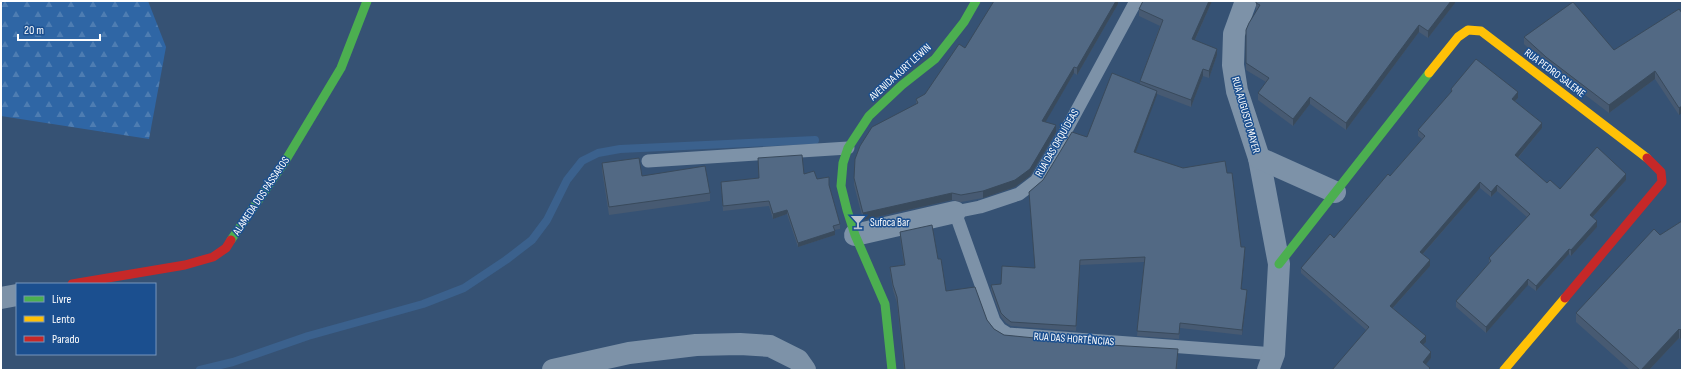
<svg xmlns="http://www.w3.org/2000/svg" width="1683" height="371" font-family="'Sofia Sans Condensed',sans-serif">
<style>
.forest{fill:url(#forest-firs)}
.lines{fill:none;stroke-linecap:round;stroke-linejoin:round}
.stream{stroke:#3b618d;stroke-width:8}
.lane{stroke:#7d92a8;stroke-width:13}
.street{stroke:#7d92a8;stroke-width:22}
.fast{stroke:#4caf50;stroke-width:9}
.slow{stroke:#ffc107;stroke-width:9}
.jam{stroke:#c62828;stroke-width:9}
.wall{fill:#475a72}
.shaded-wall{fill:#394a5c}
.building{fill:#526984;stroke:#394a5c}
.labels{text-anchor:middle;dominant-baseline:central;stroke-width:3;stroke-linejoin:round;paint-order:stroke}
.street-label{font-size:11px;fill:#fff;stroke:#1b4f8f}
.poi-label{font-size:11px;fill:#fff;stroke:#1b4f8f;text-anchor:start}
</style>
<defs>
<pattern id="forest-firs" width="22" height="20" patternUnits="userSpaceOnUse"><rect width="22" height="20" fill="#2f66a5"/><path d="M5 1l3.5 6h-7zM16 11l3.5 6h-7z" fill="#4e7db2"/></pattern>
</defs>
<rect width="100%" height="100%" fill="#365274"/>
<polygon class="forest" points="1,1 148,1 166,47 149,139 1,116"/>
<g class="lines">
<polyline class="stream" points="200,370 233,362 308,336 423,304 464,288 506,260 532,240 547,220 567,180 582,161 598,153 620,149 815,140"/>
<g class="lane">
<polyline points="1136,1 1063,136 1036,181 1019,194 980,207 955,212 994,321 1000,329 1008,334 1274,354"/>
<polyline points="648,161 848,148"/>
</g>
<g class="street">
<polyline points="1246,1 1234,34 1233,65 1237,91 1259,158 1279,264 1274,354 1268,370"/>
<polyline points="1259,158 1335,192"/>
<polyline points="855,235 955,212"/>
<polyline points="1,298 17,295"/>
<polyline points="553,370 629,353 696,345 740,344 770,346 798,360 805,370"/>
</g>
<g class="fast">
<polyline points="231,240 284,163 341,68 367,1"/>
<polyline points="1279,264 1429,73"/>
<polyline points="892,370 885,304 855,235 847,210 841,186 843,163 848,148 869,116 902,85 935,59 964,22 976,1"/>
</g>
<g class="slow">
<polyline points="1429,73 1458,37 1468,30 1481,31 1647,158"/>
<polyline points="1504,370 1565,298"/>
</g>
<g class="jam">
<polyline points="72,284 185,265 213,257 226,248 231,240"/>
<polyline points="1565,298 1662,182 1661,172 1647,158"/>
</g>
</g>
<g class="wall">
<polygon points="1118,1 1118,4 1077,75 1074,73 1045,122 1056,132 1030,176 1015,187 983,198 961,202 952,200 863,220 854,185 854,178 916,104 916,99 925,94 965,48"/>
<polygon points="1212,1 1195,40 1217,55 1209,78 1203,76 1191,107 1157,94 1135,153 1183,168 1227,173 1241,247 1245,252 1241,289 1247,295 1242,335 1180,328 1179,339 1137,336 1144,262 1080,265 1076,331 1011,326 1006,323 1001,317 991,290 991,285 1001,284 1035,268 1029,192 1043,180 1087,137 1140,84 1140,81 1160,26 1139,16 1139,9"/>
<polygon points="1455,1 1455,3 1428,38 1419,32 1346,130 1310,104 1293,126 1258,100 1258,93 1266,82 1246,70 1246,30 1257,11 1256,10 1256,3"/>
<polygon points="1679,9 1679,115 1655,79 1609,113 1546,65 1524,44 1524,37 1614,50"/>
<polygon points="1451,89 1518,98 1515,101 1542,128 1518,158 1547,183 1560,189 1626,180 1593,217 1597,227 1571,256 1569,254 1536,291 1528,285 1486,333 1456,307 1456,301 1489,263 1489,258 1527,217 1497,191 1491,197 1480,188 1423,254 1430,266 1393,308 1426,342 1423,345 1431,358 1426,364 1430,370 1366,330 1301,273 1301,268 1334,238 1390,176 1422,139 1418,136 1418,130 1451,93"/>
<polygon points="758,158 817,179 829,185 840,224 840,229 834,230 835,235 798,247 787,214 773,219 769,206 723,211 721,182 759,178"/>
<polygon points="602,163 642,176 710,193 710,201 609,215 602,170"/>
<polygon points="1682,221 1680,339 1679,338 1649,370 1630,370 1576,322 1576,313 1660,235"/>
<polygon points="900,232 938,259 946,291 987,320 994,329 1004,335 1178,355 1177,370 904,370 897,303 893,290 890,273 890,267 904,265 900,238"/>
</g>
<g class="shaded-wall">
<polygon points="1116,1 1118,1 1118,4 1077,75 1077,68"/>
<polygon points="1209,1 1212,1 1192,46 1192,39"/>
<polygon points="1451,1 1455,1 1455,3 1428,38 1428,31"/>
<polygon points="1419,25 1419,32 1346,130 1346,123"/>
<polygon points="1217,49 1217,55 1209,78 1209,71"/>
<polygon points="1074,67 1074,73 1042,128 1042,121"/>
<polygon points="1203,69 1203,76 1191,107 1191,100"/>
<polygon points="1655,71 1655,79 1609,113 1609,105"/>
<polygon points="1157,91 1157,95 1134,157 1134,152"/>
<polygon points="1518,92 1518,98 1512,104 1512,99"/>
<polygon points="1310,97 1310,104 1293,126 1293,119"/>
<polygon points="1682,106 1682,113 1679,115 1679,108"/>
<polygon points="1542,123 1542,128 1515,161 1515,155"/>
<polygon points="1056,125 1056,132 1030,176 1015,187 983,198 983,191"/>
<polygon points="1626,174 1626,180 1590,220 1590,215"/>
<polygon points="1480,182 1480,188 1420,257 1420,252"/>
<polygon points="1497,185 1497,191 1491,197 1491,192"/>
<polygon points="952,193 952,200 863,220 863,213"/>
<polygon points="787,210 787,214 773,219 773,214"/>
<polygon points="1597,221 1597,227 1571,256 1571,250"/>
<polygon points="835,231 835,235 798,247 798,243"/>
<polygon points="1245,247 1245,252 1241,294 1241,289"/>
<polygon points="1569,249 1569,254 1536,291 1536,286"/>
<polygon points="1430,260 1430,266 1390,311 1390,306"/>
<polygon points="1528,279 1528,285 1486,333 1486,327"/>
<polygon points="1247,290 1247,295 1242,335 1242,330"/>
<polygon points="1682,328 1682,337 1680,339 1680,330"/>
<polygon points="1679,329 1679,338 1649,370 1641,370"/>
<polygon points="1426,336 1426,342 1420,348 1420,342"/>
<polygon points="1431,352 1431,358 1423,368 1423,362"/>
</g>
<g class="building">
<polygon points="994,1 1116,1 1077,68 1074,67 1042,121 1056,125 1030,169 1015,180 983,191 961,195 952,193 863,213 854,178 855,159 860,146 872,127 918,103 916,99 925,94 959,44 965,48"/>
<polygon points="1143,1 1209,1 1192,39 1217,49 1209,71 1203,69 1191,100 1140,81 1163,20 1139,9"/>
<polygon points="1256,1 1451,1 1428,31 1419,25 1346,123 1310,97 1293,119 1258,93 1269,78 1246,63 1246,30 1249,23 1260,5 1256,3"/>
<polygon points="1573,2 1614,50 1679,9 1682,13 1682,106 1679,108 1655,71 1609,105 1546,57 1524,37"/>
<polygon points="1476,59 1518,92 1512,99 1542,123 1515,155 1547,183 1550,180 1560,189 1597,147 1626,174 1590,215 1597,221 1571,250 1569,249 1536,286 1528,279 1486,327 1456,301 1491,261 1489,258 1530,214 1497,185 1491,192 1480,182 1420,252 1430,260 1390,306 1426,336 1420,342 1431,352 1423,362 1430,368 1428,370 1332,370 1369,327 1301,268 1330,234 1334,238 1388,174 1390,176 1425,136 1418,130 1452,91 1451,89"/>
<polygon points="1112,73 1157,91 1134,152 1183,168 1225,161 1227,173 1232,173 1241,247 1245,247 1241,289 1247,290 1242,330 1180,323 1179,334 1137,331 1145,257 1080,260 1076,326 1011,322 1006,318 1001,313 991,285 1001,284 1002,266 1035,268 1029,192 1043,180 1072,132 1087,137"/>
<polygon points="802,155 804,174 814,171 817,179 829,177 829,185 840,224 833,226 835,231 798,243 787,210 773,214 769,201 723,206 721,182 759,178 758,158"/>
<polygon points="639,158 642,176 705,166 710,193 609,207 602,163"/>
<polygon points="1682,221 1682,328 1680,330 1679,329 1641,370 1640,370 1576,313 1654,229 1660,235"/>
<polygon points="932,225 938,259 941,259 946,291 975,287 987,320 994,329 1004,335 1076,342 1075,343 1178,349 1176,370 905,370 897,297 893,285 890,267 905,265 900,232"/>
</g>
<defs>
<g id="bar-bare" transform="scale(1.2)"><path d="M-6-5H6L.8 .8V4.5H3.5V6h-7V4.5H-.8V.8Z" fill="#b9c2ce" stroke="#1b4f8f" stroke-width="2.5" paint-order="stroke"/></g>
</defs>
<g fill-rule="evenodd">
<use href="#bar-bare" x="858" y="222"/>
</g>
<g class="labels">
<g class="street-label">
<text transform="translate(900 72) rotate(-42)">AVENIDA KURT LEWIN</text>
<text transform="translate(1555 73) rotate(37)">RUA PEDRO SALEME</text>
<text transform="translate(1246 115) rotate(74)">RUA AUGUSTO MAYER</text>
<text transform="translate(1057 143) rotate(-60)">RUA DAS ORQUÍDEAS</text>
<text transform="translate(261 196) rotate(-56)">ALAMEDA DOS PÁSSAROS</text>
<text transform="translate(1074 339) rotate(4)">RUA DAS HORTÊNCIAS</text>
</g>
<g class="poi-label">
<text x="870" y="222">Sufoca Bar</text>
</g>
</g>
<rect width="1683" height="371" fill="none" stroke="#ffffff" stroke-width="4"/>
<rect x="16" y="283" width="140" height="72" fill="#1b4f8f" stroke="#7695bc"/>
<rect x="24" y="296" width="20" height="6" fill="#4caf50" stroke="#7695bc"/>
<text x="52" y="303" font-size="12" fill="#ffffff">Livre</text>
<rect x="24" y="316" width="20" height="6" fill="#ffc107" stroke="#7695bc"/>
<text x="52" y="323" font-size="12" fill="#ffffff">Lento</text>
<rect x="24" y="336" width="20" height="6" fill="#c62828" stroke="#7695bc"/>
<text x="52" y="343" font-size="12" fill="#ffffff">Parado</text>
<path d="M18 34v6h82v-6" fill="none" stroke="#ffffff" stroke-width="2"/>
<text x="24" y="34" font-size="12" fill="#ffffff" stroke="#1b4f8f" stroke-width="3" paint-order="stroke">20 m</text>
</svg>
